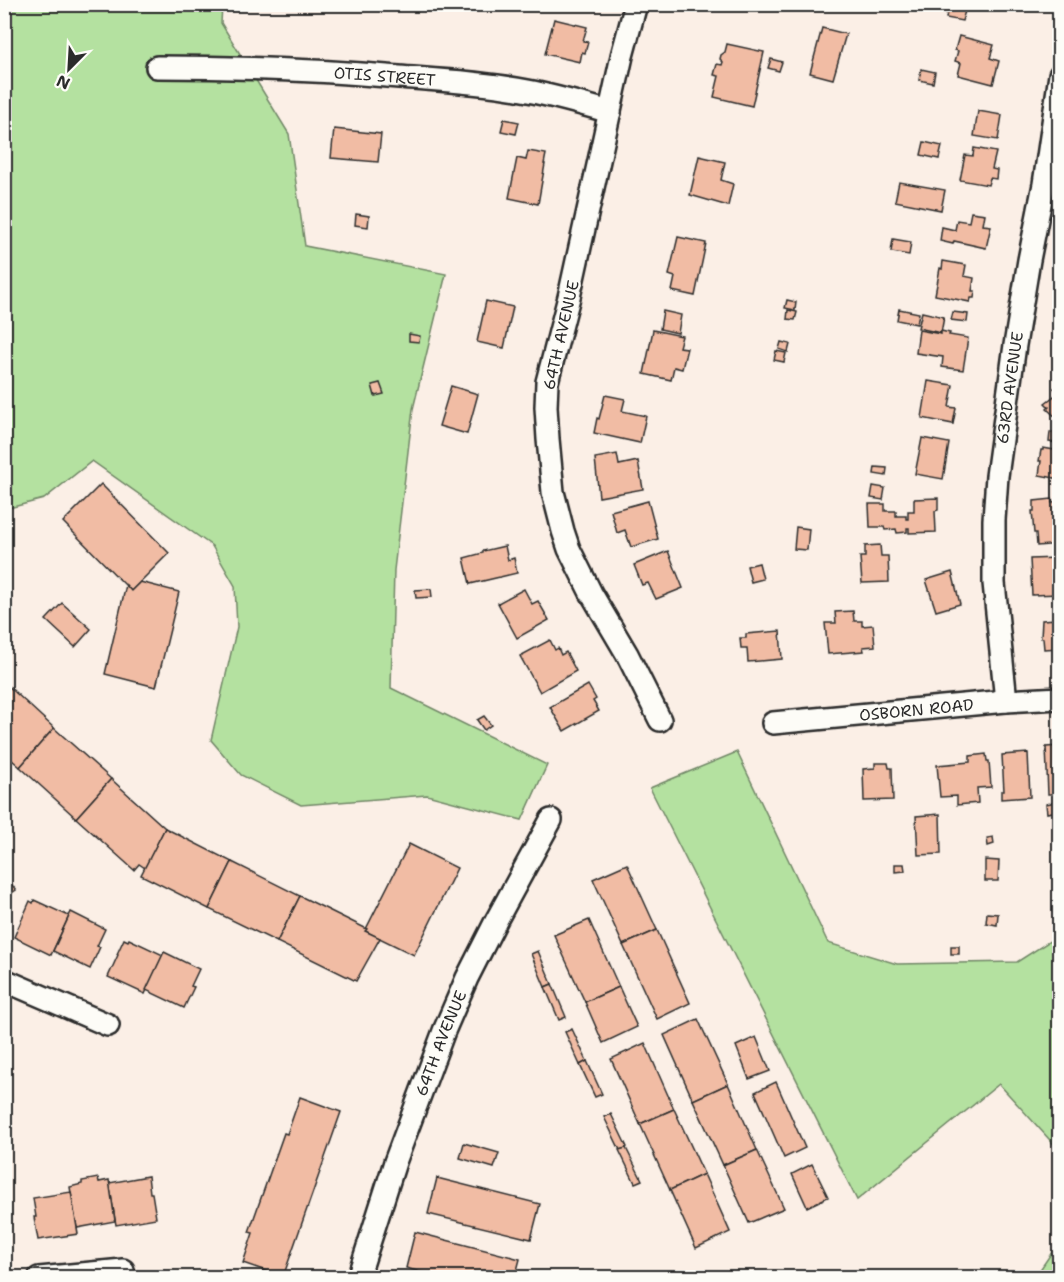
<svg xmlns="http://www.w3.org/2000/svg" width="1064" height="1282" font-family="'Shantell Sans',sans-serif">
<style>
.green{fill:#b4e1a0;stroke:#708666;stroke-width:1.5}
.building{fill:#f1bca4;stroke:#2b2b2b;stroke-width:1.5}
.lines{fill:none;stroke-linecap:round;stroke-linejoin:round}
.minor-casing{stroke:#2b2b2b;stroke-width:26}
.minor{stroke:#fdfcf7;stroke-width:21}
.labels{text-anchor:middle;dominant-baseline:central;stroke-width:4.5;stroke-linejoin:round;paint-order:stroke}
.street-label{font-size:16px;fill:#2b2b2b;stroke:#fdfcf7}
</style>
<rect width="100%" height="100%" fill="#fbefe6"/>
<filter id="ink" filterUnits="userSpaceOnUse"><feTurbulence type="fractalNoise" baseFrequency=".0167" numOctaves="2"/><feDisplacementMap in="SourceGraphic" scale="12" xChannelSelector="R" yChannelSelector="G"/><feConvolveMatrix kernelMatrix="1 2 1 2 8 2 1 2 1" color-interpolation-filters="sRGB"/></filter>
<g filter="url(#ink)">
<g class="green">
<polygon points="5,5 222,5 221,23 289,134 305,246 446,274 413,409 394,570 391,688 547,765 522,820 427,795 301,805 241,775 211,740 237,627 235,586 212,546 92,461 44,499 5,509"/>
<polygon points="737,752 828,943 897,964 1017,962 1059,935 1059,1150 999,1084 857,1200 650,788"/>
<polygon points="1059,1242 1059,1277 1035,1277"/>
</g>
<g class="building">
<polygon points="948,7 965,11 962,21 946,18"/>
<polygon points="554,19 587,27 583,41 588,42 585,53 582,52 580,62 545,54"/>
<polygon points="822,28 846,34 833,79 810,73"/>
<polygon points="959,36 994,45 990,58 999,61 993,84 958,75 961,63 955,61 958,51 955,50"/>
<polygon points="727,44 764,52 752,106 714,97 719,76 714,75 717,64 722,65 723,62 720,59 721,55 725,52"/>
<polygon points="771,59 782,62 779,71 768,68"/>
<polygon points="921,69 935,72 933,83 919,80"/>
<polygon points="978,111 1002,115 998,140 974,136"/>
<polygon points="504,119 519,122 516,134 501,131"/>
<polygon points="334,129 381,134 378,162 331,158"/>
<polygon points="924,142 942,146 939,159 921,155"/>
<polygon points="974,148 996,152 992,169 997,170 996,179 990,178 988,185 960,180 965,155 973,156"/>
<polygon points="528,151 546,154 544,164 545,164 538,204 509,198 517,158 526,160"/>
<polygon points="699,156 725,162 721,180 733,184 728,206 690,195"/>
<polygon points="899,182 945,190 941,210 895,201"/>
<polygon points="971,212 985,214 983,225 991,226 986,248 954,241 953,244 940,241 942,227 955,230 957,220 969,222"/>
<polygon points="356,214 369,216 368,227 355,225"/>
<polygon points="678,237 706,243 695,296 672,291 675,277 669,275"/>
<polygon points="893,239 911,242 909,255 891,252"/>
<polygon points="943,261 966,265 964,276 974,278 972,291 975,291 974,298 971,298 970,302 935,295 940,268 942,269"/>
<polygon points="787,300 796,302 795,310 785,308"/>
<polygon points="486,301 513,307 504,348 477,342"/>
<polygon points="899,309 919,313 917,324 897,320"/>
<polygon points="788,310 797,312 795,320 787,319"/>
<polygon points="663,311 681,315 678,333 660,329"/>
<polygon points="922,312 944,317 941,333 918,328"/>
<polygon points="953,312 968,314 967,322 951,320"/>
<polygon points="653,330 682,336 679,347 687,348 682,369 674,367 671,380 644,374"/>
<polygon points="919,330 941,334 941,331 950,333 949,335 968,338 963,370 942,367 943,357 916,353"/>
<polygon points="409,334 420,336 419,342 409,341"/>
<polygon points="781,342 790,344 788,352 779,349"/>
<polygon points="776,351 786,353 784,362 774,360"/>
<polygon points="928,381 953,385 949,407 956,408 953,424 922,418"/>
<polygon points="380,383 384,394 375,396 372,385"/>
<polygon points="1060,383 1060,420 1059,420 1047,409 1049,407 1045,403 1058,393 1054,388"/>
<polygon points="451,386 478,394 467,434 439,426"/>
<polygon points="605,395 625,399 622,411 646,416 640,443 594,433 597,418 599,419"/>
<polygon points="1050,432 1058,433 1057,443 1049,442"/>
<polygon points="922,438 949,443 943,479 915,474"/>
<polygon points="1043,448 1060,451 1060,479 1039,475 1041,461 1039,461 1041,450 1043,450"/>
<polygon points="617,454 619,465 638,461 643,489 599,497 595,458"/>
<polygon points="875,467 887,468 886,476 874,474"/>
<polygon points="101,484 169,553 131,591 63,522"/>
<polygon points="873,486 885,488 883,500 871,498"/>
<polygon points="938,498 938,510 935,511 936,532 909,533 909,528 907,528 907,532 897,533 896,529 885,530 884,527 870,527 869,504 885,504 885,511 896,511 896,516 906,516 906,519 908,519 908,511 914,511 914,499"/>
<polygon points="1052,499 1052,503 1060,502 1060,544 1037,546 1036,533 1034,533 1032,511 1034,511 1034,501"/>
<polygon points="648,501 658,539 631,547 625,530 617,533 611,511"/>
<polygon points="796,527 809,529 807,550 794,549"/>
<polygon points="880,545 881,556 888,556 889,582 862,583 860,557 865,557 865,546"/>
<polygon points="505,546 508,560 514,558 517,573 470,584 464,558 483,553 483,551"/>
<polygon points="668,551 683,588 656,599 648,583 642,585 634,565"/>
<polygon points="1058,558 1060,594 1032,595 1030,559"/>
<polygon points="759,563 763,579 751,582 747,566"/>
<polygon points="952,572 960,604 936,611 926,580"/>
<polygon points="140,582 179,592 156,687 105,674 126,585 131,591"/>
<polygon points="431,589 432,597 416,598 415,590"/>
<polygon points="524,589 532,604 538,601 549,620 517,638 498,603"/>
<polygon points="62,603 91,629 75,647 46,620"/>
<polygon points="1060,610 1060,648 1044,649 1043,638 1041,638 1042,620 1057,619 1057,611"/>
<polygon points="853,611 854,621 862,621 862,626 873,625 875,646 863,647 864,651 828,654 825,623 836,623 835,612"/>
<polygon points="780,631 782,659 748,662 747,648 741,648 740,638 746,638 746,634"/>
<polygon points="550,640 555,650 558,648 561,655 566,652 576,671 540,692 520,656"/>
<polygon points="4,682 54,728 20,767 4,753"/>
<polygon points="588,685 596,699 593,701 599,711 564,731 550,707"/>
<polygon points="484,716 491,725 484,730 477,720"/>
<polygon points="54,728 111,779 76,818 20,767"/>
<polygon points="1060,746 1060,794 1048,794 1046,747"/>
<polygon points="1028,753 1030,797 1001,799 1001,791 1004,791 1002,755"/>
<polygon points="986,754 987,761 989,761 991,787 977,788 978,803 957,805 957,796 940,797 937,765 970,762 970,756"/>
<polygon points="875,763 888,763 889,768 892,768 893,800 864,801 863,769 875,768"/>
<polygon points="111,779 165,828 145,868 139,864 134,870 76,818"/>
<polygon points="1056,802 1058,811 1047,813 1046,804"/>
<polygon points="940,814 941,854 918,855 916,816"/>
<polygon points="165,828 232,862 209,909 141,875"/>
<polygon points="993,837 994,844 988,846 987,838"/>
<polygon points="409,844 457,868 414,955 365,931"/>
<polygon points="985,860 999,861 998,881 985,881"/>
<polygon points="232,862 300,896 277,942 209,909"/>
<polygon points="627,864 657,930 623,945 593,879"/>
<polygon points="895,864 904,864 905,871 895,872"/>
<polygon points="4,875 16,890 4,898"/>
<polygon points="300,896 367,929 365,931 380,938 356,981 277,942"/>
<polygon points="34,900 69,916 51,955 14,937 30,901 33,903"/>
<polygon points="71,912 105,929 97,946 100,947 90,969 53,951"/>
<polygon points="987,913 998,914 997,925 986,923"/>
<polygon points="589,920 619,987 585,1002 554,935"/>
<polygon points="657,930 690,1003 657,1019 623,945"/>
<polygon points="124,939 128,941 129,939 163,955 145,994 108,977 118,955 117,954"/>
<rect x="951" y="946" width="8" height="8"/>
<polygon points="538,951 552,984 545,987 531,954"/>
<polygon points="164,952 199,969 191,986 194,987 184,1008 146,990"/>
<polygon points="552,984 566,1017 559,1020 545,987"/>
<polygon points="619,987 637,1027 603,1043 585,1002"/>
<polygon points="698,1019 728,1084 693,1100 664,1035"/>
<polygon points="572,1029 587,1061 580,1065 565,1032"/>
<polygon points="756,1037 770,1071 749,1079 736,1046"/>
<polygon points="645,1043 674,1109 640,1124 611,1059"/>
<polygon points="587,1061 602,1094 595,1097 580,1065"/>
<polygon points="776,1082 805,1148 784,1158 755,1092"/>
<polygon points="728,1084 757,1150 723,1165 693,1100"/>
<polygon points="300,1097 341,1112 283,1277 243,1263 253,1233 249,1232 284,1133 287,1134"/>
<polygon points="674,1109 704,1174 670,1190 640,1124"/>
<polygon points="611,1114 627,1147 626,1148 620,1150 604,1117"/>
<polygon points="464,1143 499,1153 494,1168 460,1158"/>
<polygon points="626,1148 642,1180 635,1183 619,1150"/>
<polygon points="757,1150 784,1208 749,1223 723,1165"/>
<polygon points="812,1164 828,1197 807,1207 792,1174"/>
<polygon points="704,1174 730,1232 696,1248 670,1190"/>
<polygon points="148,1176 150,1193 152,1193 156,1218 116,1225 109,1183"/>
<polygon points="98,1178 99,1182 109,1180 115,1221 77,1228 70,1187 82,1184 82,1181"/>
<polygon points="437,1178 540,1204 531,1239 428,1214"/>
<polygon points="71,1192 78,1234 38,1240 34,1217 36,1217 33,1198"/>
<polygon points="415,1232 520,1259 515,1278 442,1278 406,1268"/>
</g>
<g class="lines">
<g class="minor-casing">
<g id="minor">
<polyline points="636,4 622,56 569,297 547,382 546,407 548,439 553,492 563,531 569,549 591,593 627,654 660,720"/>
<path id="s1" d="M157,67C238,67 318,70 399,77C438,80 478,82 517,89C548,94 579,103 610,112"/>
<path id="s2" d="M1006,701L994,583V520L997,476L1015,345L1029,260L1044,184L1060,75"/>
<path id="s3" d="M773,723L1006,701L1060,698"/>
<polyline points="4,980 108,1025"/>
<polyline points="39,1278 123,1270"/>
<path id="s4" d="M358,1278L395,1162L444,1031L467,978L497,919L551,820"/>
</g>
</g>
<use href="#minor" class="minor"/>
</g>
</g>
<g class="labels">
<g class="street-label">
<text stroke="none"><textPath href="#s1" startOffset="228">OTIS STREET</textPath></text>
<text transform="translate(561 335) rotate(-77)">64TH AVENUE</text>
<text stroke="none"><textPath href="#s2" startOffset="315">63RD AVENUE</textPath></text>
<text stroke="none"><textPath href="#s3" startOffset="144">OSBORN ROAD</textPath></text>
<text stroke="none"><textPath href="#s4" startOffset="249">64TH AVENUE</textPath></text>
</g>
</g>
<rect width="1064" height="1282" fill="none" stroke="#fdfcf7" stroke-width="24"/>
<rect x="12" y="12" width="1040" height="1258" fill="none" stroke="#2b2b2b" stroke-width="2" filter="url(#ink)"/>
<g transform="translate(69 69) rotate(204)" stroke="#fdfcf7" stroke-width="4.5" paint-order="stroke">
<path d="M0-4.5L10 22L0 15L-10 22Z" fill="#2b2b2b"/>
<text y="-9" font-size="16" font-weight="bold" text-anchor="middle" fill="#2b2b2b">N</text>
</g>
</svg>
